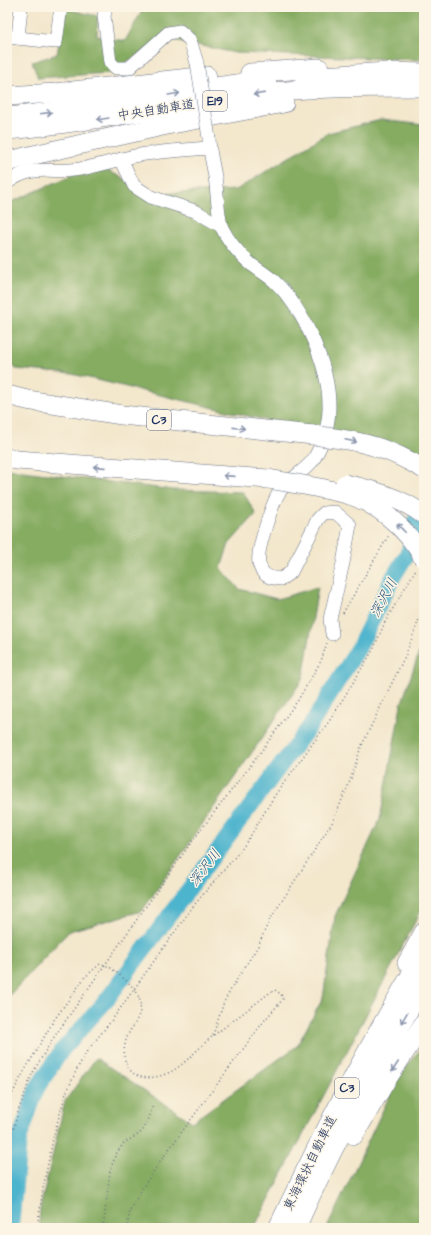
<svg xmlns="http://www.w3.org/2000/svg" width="431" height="1235" font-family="'Architects Daughter','Klee One',sans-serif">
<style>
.forest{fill:#86ac62;stroke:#506e60}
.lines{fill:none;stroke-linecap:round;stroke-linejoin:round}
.river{stroke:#4eb4cd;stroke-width:16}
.minor-casing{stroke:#676f84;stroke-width:14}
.highway-casing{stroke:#676f84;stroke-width:20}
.path{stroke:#676f84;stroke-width:1.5;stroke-dasharray:1 3;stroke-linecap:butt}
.minor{stroke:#fff;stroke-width:13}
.highway{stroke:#fff;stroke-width:19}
.minor-bridge-casing{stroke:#676f84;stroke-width:14;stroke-linecap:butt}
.highway-bridge-casing{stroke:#676f84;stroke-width:20;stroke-linecap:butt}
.minor-bridge{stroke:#fff;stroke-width:13}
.highway-bridge{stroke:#fff;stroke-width:19}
.oneway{stroke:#8d97ae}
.labels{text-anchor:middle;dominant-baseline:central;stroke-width:3;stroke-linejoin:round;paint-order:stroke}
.shield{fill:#fcf5e5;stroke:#5e6a86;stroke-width:1}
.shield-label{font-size:12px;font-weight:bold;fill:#1b2f5e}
.street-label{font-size:13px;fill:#1b2f5e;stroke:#fcf5e5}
.water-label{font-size:14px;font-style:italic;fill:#2a577f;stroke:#fcf5e5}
</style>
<rect width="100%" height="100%" fill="#fcf5e5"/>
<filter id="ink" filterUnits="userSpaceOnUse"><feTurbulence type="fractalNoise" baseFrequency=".025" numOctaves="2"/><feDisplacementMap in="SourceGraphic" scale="8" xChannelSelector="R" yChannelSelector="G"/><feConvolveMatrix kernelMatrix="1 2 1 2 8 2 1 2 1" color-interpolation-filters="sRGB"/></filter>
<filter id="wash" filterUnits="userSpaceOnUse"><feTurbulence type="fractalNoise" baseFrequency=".012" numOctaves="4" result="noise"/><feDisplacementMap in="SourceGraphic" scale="16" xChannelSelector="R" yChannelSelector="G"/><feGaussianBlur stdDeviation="0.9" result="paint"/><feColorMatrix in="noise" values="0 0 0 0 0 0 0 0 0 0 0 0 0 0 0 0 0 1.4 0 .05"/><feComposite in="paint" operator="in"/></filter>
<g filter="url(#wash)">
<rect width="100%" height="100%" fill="#f3e7cc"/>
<g class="forest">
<polygon points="144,7 424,7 424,60 235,53 164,38 109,73 38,78 32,62 57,54 65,9 98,16 97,36 125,41"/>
<polygon points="381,120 424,125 424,458 72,374 16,369 7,359 7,204 79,172 107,170 153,194 236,190 328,133"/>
<polygon points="7,469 174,490 243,492 256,514 229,544 221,568 239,589 277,599 318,587 303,679 142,911 69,931 7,998"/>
<polygon points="422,644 424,647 424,905 254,1228 39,1228 40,1209 65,1101 96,1058 192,1122 297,1046 323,998 335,916 380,819 401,705"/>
<polygon points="424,1044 424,1228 327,1228 398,1078"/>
</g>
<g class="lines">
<polyline class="river" points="11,1228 19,1140 37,1088 62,1050 105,1002 310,726 358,649 392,579 409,551 414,522 424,513"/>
</g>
</g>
<g filter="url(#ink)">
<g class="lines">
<g class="minor-casing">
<g id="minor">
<polyline points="106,7 104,16 110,62 116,68 129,68 168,33 180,31 190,40 197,63"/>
<polyline points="7,37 56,42 61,7"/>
<polyline points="18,38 21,7"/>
<path d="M209,138C209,151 213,164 215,177C217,188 218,219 222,228C229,242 240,255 252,265C259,270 267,275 274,281C304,309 330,367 329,408C329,425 322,446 313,460C304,472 289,479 280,491C273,501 256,551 259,563C259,565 261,569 262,571C267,578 273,578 281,579L291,572L318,519L324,513L335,512L350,525L343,563L330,619L332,634"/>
<polyline points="121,159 134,186 151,197 195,211 221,226"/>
<path d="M7,183C33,163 52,174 80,169C98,166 116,160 134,156C158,151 184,150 209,148"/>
</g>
</g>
<g class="highway-casing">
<g id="highway">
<polyline points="250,73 319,68"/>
<polyline points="304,77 388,72 424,73"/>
<polyline points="7,96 55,93 207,76"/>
<path d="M7,117C94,109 180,90 267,80"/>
<path d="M7,130C96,122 183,103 272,92C322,87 373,87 424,87"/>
<polyline points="7,162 29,156 167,125 284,103"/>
<polyline points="7,395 27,400 122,415 313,435"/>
<polyline points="7,458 17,460 268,479"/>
<polyline points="407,963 424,932"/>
<polyline points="354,1135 387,1079 424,1023"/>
<path d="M278,1228C322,1134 370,1042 424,953"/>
<path d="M296,1228C333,1144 377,1064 424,984"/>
</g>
</g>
<g class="path">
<polyline points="343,613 389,535"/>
<polyline points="213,1035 224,1002 231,989 258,946 269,921 332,823 350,781 361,747 406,654 424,606"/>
<path d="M7,1104L21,1077L54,1020L85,977L100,964C109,965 116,972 123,978C136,988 146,1002 137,1019C135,1025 130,1029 128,1035C122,1048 122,1067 136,1075C148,1081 163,1076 174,1070C188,1061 199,1047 213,1036C231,1022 250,1008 268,994L275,990L281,994L283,999L264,1021L161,1160L143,1187L130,1210L127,1228"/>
<polyline points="7,1164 12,1133 19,1109 32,1074 52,1040 190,844 257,757 298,700 321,661 327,643"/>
<polyline points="37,1228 44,1183 54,1134 65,1096 77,1069 87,1051 112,1020 194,905 241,850 251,835 275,795 330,720 373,650 385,622 416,569"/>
<polyline points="103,1228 110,1171 116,1154 124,1143 139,1134 143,1130 149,1118 153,1105"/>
</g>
<use href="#minor" class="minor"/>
<use href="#highway" class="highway"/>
<g class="minor-bridge-casing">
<polyline id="minor-bridge" points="197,63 209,138"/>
</g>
<g class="highway-bridge-casing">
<g id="highway-bridge">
<path d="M313,435C336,438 360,441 382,449C397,454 410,461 424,469"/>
<path d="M268,479C293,483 319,487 343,493C376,501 408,529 424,559"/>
<path d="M345,484C373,490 401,498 424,515"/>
</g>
</g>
<use href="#minor-bridge" class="minor-bridge"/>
<use href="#highway-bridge" class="highway-bridge"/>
</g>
<defs><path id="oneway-shaft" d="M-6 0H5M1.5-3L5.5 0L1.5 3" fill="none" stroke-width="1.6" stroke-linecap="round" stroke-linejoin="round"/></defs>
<g class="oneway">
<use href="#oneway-shaft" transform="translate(174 94) rotate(-9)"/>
<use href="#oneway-shaft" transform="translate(259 94) rotate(172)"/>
<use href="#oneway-shaft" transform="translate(46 113) rotate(-7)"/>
<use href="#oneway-shaft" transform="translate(103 119) rotate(171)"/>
<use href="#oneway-shaft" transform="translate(239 428) rotate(6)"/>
<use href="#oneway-shaft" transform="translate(351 441) rotate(12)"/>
<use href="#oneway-shaft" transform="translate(99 467) rotate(-176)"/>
<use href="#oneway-shaft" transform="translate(229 476) rotate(-176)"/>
<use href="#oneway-shaft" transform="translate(401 528) rotate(-134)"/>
<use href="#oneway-shaft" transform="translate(404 1018) rotate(120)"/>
<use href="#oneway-shaft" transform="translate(395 1067) rotate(123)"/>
</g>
</g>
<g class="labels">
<g class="shield">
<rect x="203" y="91" width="24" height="20" rx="3"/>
<rect x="147" y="410" width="24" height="20" rx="3"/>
<rect x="335" y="1078" width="24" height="20" rx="3"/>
</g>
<g class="shield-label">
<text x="215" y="101">E19</text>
<text x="159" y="420">C3</text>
<text x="347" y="1088">C3</text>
</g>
<g class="street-label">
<text transform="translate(156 110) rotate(-9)">中央自動車道</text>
<text transform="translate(310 1163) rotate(-64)">東海環状自動車道</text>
</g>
<g class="water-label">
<text transform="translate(384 598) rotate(-62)">深沢川</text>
<text transform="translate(205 868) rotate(-53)">深沢川</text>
</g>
</g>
<rect width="431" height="1235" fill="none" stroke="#fcf5e5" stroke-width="24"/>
</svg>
